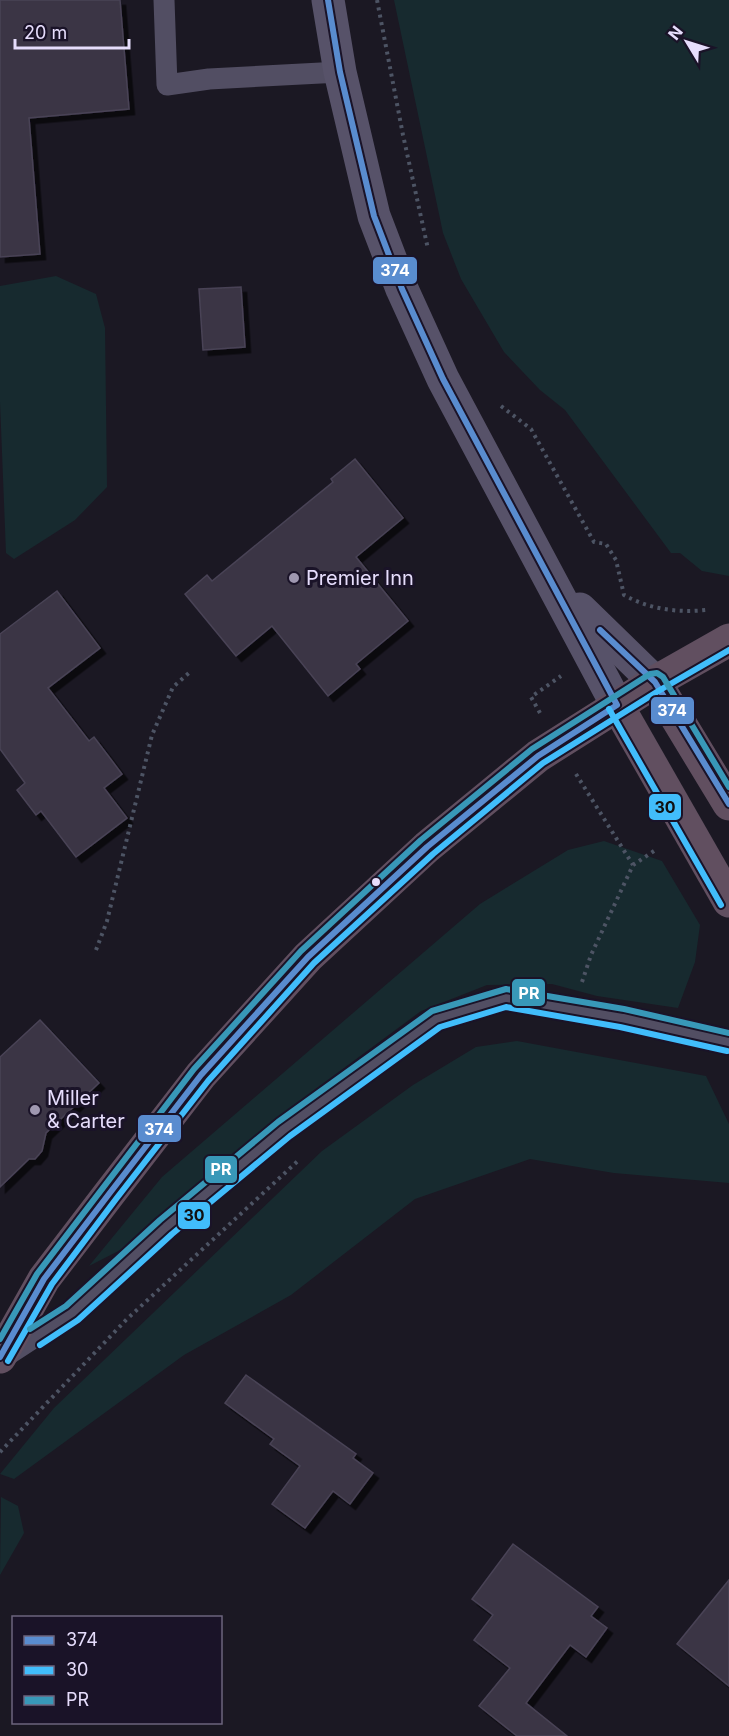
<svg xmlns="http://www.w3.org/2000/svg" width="729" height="1736" font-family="Inter,sans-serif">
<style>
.green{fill:#172a2f}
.building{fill:#3b3644;stroke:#494356;stroke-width:1.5;filter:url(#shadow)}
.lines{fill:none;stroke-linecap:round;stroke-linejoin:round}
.path{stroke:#4d5464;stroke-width:4;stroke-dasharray:3 4.5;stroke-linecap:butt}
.lane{stroke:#524e63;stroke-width:21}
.secondary{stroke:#575269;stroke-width:33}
.highway{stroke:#614f60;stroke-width:33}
.bus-1-casing{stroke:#1a1328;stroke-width:10}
.bus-2-casing{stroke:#1a1328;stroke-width:10}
.bus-3-casing{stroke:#1a1328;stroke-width:10}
.bus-1{stroke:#598ccf;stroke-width:6}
.bus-2{stroke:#41bdfb;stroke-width:6}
.bus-3{stroke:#3898b8;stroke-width:6}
.poi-dot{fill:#9f98b0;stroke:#1a1328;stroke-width:2}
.bus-dot{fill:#e6ddfc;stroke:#1a1328;stroke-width:2}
.labels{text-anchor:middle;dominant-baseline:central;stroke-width:6;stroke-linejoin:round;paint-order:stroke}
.poi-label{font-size:20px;fill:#e6ddfc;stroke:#1a1328;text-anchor:start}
.line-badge{stroke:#1a1328;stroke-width:2}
.badge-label{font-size:16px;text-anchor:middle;font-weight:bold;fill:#fff}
.pale-badge-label{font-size:16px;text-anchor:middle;font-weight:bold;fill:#111}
</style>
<defs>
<filter id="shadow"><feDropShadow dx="5.5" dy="5.5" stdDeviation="0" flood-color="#0009"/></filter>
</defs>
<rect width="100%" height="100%" fill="#1b1823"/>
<g class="green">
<polygon points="394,0 729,0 729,576 702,571 680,553 671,553 565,410 540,390 504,352 461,279 443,233"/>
<polygon points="56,276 96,294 105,328 107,487 75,520 14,559 6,553 0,402 0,286"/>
<polygon points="604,841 662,861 700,925 695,962 678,1008 597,996 552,984 487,985 421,1011 290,1108 136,1242 89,1266 162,1177 480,904 568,850"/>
<polygon points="517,1041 706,1076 729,1124 729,1183 614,1173 530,1159 415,1199 291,1295 184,1355 14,1479 0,1474 54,1408 322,1151 413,1085 476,1047"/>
<polygon points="1,1497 18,1506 24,1533 0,1575"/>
</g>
<g class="building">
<polygon points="0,0 120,0 129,109 29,118 40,254 0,257"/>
<polygon points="241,287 245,347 203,350 199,289"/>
<polygon points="355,459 403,518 356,557 408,621 356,664 360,669 328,696 272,626 236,656 185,594 207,575 212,581 333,482 331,479"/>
<polygon points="57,591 100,648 48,688 89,741 94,737 122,774 104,788 127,818 76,857 41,811 36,815 17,790 25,783 0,749 0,634"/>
<polygon points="40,1020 99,1083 46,1133 42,1151 35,1159 29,1159 0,1187 0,1057"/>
<polygon points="246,1375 356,1454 353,1458 373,1473 350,1504 333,1491 305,1528 272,1504 300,1466 270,1444 274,1439 225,1403"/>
<polygon points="513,1544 598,1607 591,1616 607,1628 586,1657 570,1645 526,1703 567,1736 517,1736 479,1706 510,1668 474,1640 493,1615 472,1599"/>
<polygon points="729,1580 729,1686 677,1644"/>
</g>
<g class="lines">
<g class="path">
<polyline points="377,0 403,135 428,249"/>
<path d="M501,406L531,429L594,542L606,544L616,560L624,595C649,609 677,613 706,610"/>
<polyline points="540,713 531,697 561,676"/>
<polyline points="576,774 633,865"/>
<polyline points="96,950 107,921 152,735 173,687 189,673"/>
<polyline points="582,982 591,955 633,865 657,849"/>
<polyline points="0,1452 126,1320 300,1159"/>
</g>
<g class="lane">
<polyline points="164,0 167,85 209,79 340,72"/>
<polyline points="3,1358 72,1313 166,1227 284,1129 436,1019 505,998 622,1018 729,1042"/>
</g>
<g class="secondary">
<polyline points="328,0 340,72 374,216 402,289 443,379 617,705"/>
<polyline points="580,609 655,682"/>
</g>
<g class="highway">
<polyline points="655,682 729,804"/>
<polyline points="617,705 729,901"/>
<polyline points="0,1357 44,1279 109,1194 201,1075 308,957 427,847 538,756 655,682 729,640"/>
</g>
<g class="bus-1-casing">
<g id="bus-1">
<polyline points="600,630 655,682 729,804"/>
<polyline points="0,1357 44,1279 109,1194 201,1075 308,957 427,847 538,756 617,705 443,379 402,289 374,216 340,72 328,0"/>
</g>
</g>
<g class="bus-2-casing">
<g id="bus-2">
<polyline points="609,709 721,905"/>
<polyline points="40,1345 78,1320 172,1234 290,1136 440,1027 506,1007 620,1027 727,1051"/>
<polyline points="8,1361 52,1284 116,1199 208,1081 314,963 433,854 543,763 660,690 729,650"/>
</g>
</g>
<g class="bus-3-casing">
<g id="bus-3">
<polyline points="30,1329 66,1306 160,1220 278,1122 432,1011 506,989 624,1009 729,1033"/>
<polyline points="0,1339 37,1274 194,1069 301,951 421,840 532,749 650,674 657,673 663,677 729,787"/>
</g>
</g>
<use href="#bus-1" class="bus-1"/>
<use href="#bus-2" class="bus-2"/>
<use href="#bus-3" class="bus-3"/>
</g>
<g class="poi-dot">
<circle cx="294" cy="578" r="6"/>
<circle cx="35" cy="1110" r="6"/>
</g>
<circle class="bus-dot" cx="376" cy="882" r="5"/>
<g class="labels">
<g class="poi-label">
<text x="306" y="578">Premier Inn</text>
<text x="47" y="1098">Miller<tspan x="47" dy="23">&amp; Carter</tspan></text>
</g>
</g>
<g class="line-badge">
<rect x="372" y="256" width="46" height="29" rx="6" fill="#598ccf"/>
<rect x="650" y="696" width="45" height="29" rx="6" fill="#598ccf"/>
<rect x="648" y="793" width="34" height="28" rx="6" fill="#41bdfb"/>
<rect x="511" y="978" width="35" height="29" rx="6" fill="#3898b8"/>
<rect x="137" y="1114" width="45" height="29" rx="6" fill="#598ccf"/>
<rect x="204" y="1155" width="34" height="29" rx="6" fill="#3898b8"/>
<rect x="177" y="1201" width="34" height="29" rx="6" fill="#41bdfb"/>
</g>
<g class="badge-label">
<text x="395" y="276">374</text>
<text x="672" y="716">374</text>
<text x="529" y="999">PR</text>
<text x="159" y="1135">374</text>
<text x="221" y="1175">PR</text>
</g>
<g class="pale-badge-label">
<text x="665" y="813">30</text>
<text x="194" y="1221">30</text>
</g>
<rect x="12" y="1616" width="210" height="108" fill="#1a1328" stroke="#6c647d" stroke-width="1.5"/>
<rect x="24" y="1636" width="30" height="9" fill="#598ccf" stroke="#6c647d" stroke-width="1.5"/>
<text x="66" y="1646" font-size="18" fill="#e6ddfc">374</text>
<rect x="24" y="1666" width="30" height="9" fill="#41bdfb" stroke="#6c647d" stroke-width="1.5"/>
<text x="66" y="1676" font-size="18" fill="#e6ddfc">30</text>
<rect x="24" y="1696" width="30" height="9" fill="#3898b8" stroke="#6c647d" stroke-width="1.5"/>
<text x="66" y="1706" font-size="18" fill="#e6ddfc">PR</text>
<g transform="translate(687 42) rotate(308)" stroke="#1a1328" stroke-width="4.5" paint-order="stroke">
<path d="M0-4.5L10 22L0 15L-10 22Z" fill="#e6ddfc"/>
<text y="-9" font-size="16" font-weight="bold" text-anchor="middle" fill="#e6ddfc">N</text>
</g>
<path d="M15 39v9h114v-9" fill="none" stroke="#e6ddfc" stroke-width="3"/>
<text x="24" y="39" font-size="18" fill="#e6ddfc" stroke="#1a1328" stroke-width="4.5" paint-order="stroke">20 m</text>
</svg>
